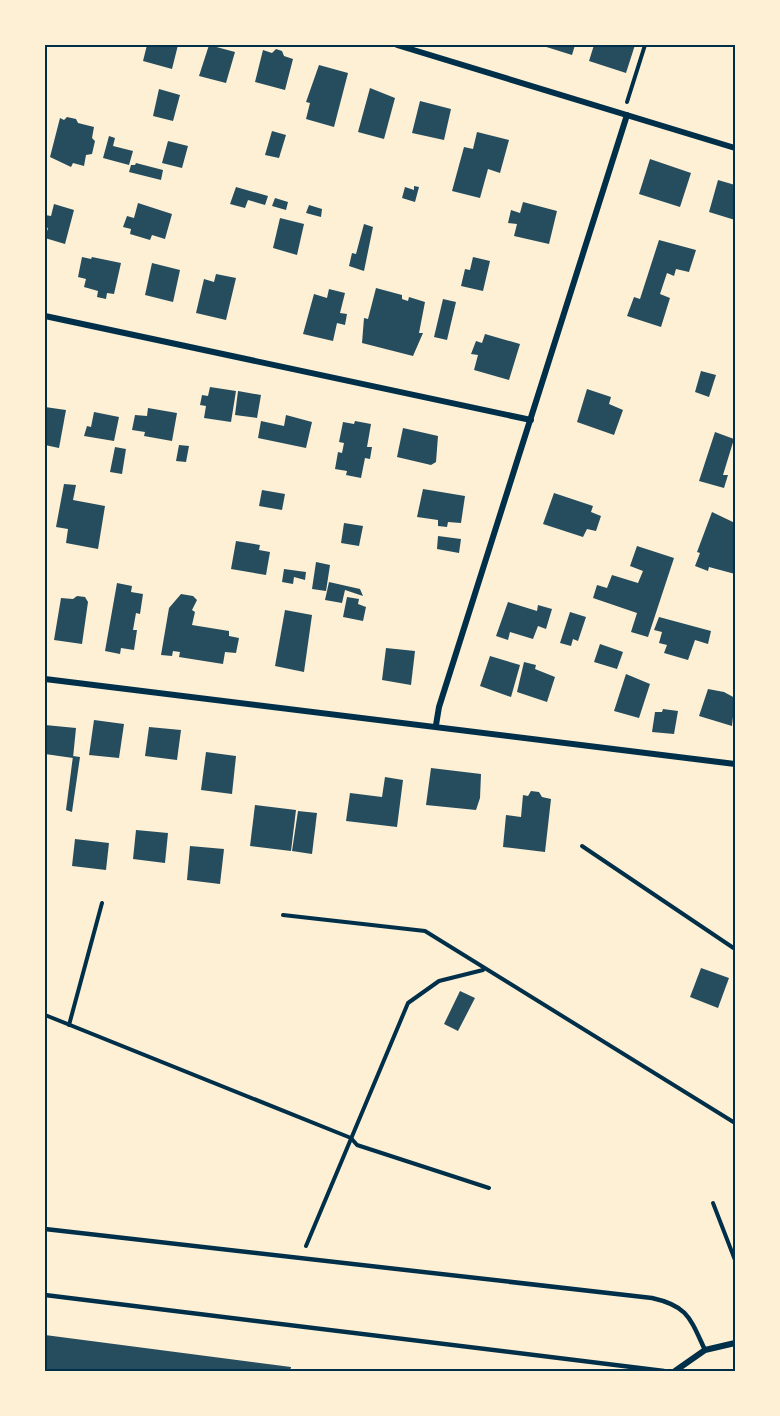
<svg xmlns="http://www.w3.org/2000/svg" width="780" height="1416" font-family="Roboto,sans-serif">
<style>
.building{fill:#264d5e}
.lines{fill:none;stroke-linecap:round;stroke-linejoin:round}
.path{stroke:#003049;stroke-width:4}
.service{stroke:#003049;stroke-width:4.5}
.minor{stroke:#003049;stroke-width:6}
.neatline{fill:none;stroke:#003049;stroke-width:2}
</style>
<rect width="100%" height="100%" fill="#fdf0d5"/>
<g class="building">
<polygon points="147,45 178,45 172,69 143,61"/>
<polygon points="209,45 235,52 226,83 199,76"/>
<polygon points="540,45 575,45 572,55"/>
<polygon points="594,45 635,45 626,73 589,61"/>
<polygon points="276,49 282,51 284,56 293,59 285,90 255,82 263,50 272,53"/>
<polygon points="319,65 348,73 334,127 306,119 310,103 306,102"/>
<polygon points="370,88 395,98 384,139 358,132"/>
<polygon points="159,89 180,95 173,121 153,116"/>
<polygon points="420,101 451,109 444,140 412,133"/>
<polygon points="67,117 76,119 78,123 94,127 92,138 95,141 92,154 86,155 84,166 73,163 71,167 50,157 60,118 64,120"/>
<polygon points="272,131 286,135 279,158 265,155"/>
<polygon points="477,132 509,140 500,173 488,169 480,198 452,191 464,147 473,149"/>
<polygon points="109,136 115,138 113,146 133,151 129,165 103,158"/>
<polygon points="168,141 188,146 182,168 162,163"/>
<polygon points="650,159 691,173 680,207 639,194"/>
<polygon points="136,163 163,170 161,180 129,172 131,165 135,165"/>
<polygon points="718,180 735,185 735,220 709,212"/>
<polygon points="414,186 419,187 415,202 402,198 405,187 414,190"/>
<polygon points="236,187 268,196 265,205 248,200 245,208 230,204"/>
<polygon points="275,198 288,202 286,210 272,206"/>
<polygon points="523,202 557,211 549,244 514,236 517,224 508,223 511,210 520,213"/>
<polygon points="138,203 172,214 165,239 152,235 150,240 130,234 131,229 123,227 127,216 134,218"/>
<polygon points="54,204 74,210 65,244 45,238 48,228 45,227 45,215 51,216"/>
<polygon points="309,205 322,209 321,217 306,213"/>
<polygon points="280,218 304,224 297,255 273,248"/>
<polygon points="364,224 373,227 364,271 349,266 352,253 356,254"/>
<polygon points="659,240 696,250 689,272 676,269 674,276 667,273 660,294 670,298 661,327 627,316 634,297 640,299"/>
<polygon points="82,257 91,259 92,257 121,263 114,294 107,293 106,299 97,297 98,291 84,287 86,279 78,277"/>
<polygon points="473,257 490,261 483,291 461,286 465,269 470,270"/>
<polygon points="152,263 180,270 173,302 145,295"/>
<polygon points="216,274 236,278 226,320 196,313 204,279 214,282"/>
<polygon points="376,288 402,295 402,299 408,301 409,297 425,302 419,333 423,333 413,356 362,343 364,318 368,319"/>
<polygon points="329,289 345,293 340,313 347,314 345,325 337,323 333,341 303,334 314,294 327,298"/>
<polygon points="443,299 456,302 447,340 434,337"/>
<polygon points="485,334 520,344 509,380 474,370 478,355 471,354 476,341 482,343"/>
<polygon points="701,371 716,375 709,397 695,392"/>
<polygon points="210,387 236,391 231,422 204,418 206,406 200,405 202,395 208,396"/>
<polygon points="587,389 611,397 609,404 623,410 614,435 577,422"/>
<polygon points="238,391 261,395 257,418 235,415"/>
<polygon points="45,407 66,410 59,448 45,445"/>
<polygon points="148,408 177,413 172,441 144,436 145,432 132,430 135,415 147,416"/>
<polygon points="94,412 119,417 114,441 84,436 87,426 91,427"/>
<polygon points="286,415 312,422 306,448 258,438 261,421 284,426"/>
<polygon points="355,421 371,424 367,447 372,447 370,459 365,458 361,478 346,475 347,471 335,469 338,452 342,453 344,443 339,442 343,422 354,424"/>
<polygon points="403,428 438,436 436,462 431,465 397,457"/>
<polygon points="715,432 734,439 723,475 728,475 724,488 699,481"/>
<polygon points="179,445 189,446 186,462 176,461"/>
<polygon points="115,447 126,449 122,474 110,472"/>
<polygon points="64,484 76,485 73,500 105,506 98,549 66,543 68,529 56,527"/>
<polygon points="423,489 465,496 461,523 448,522 447,527 438,526 438,520 417,517"/>
<polygon points="262,490 285,494 282,510 259,506"/>
<polygon points="554,493 593,506 591,512 601,516 596,531 587,529 583,537 543,524"/>
<polygon points="712,512 735,523 735,574 709,567 708,571 695,566 700,553 697,552"/>
<polygon points="344,523 363,526 359,546 341,543"/>
<polygon points="438,536 461,539 459,553 437,549"/>
<polygon points="236,541 260,545 259,550 270,552 266,575 231,569"/>
<polygon points="637,546 674,558 648,637 631,632 637,613 593,598 597,585 607,588 612,575 638,583 643,571 630,566"/>
<polygon points="316,562 330,565 326,591 312,589"/>
<polygon points="284,569 306,572 305,580 294,577 293,584 282,582"/>
<polygon points="329,582 360,589 363,596 345,590 342,603 325,600"/>
<polygon points="117,583 132,586 131,592 143,594 140,614 136,613 133,630 137,630 134,650 121,648 120,654 105,651"/>
<polygon points="181,594 193,596 197,600 192,610 195,612 192,625 229,631 229,636 239,638 236,653 225,652 223,664 179,657 180,652 173,651 172,656 161,655 169,608"/>
<polygon points="77,596 85,597 88,602 82,644 54,640 61,598 73,599"/>
<polygon points="347,597 359,599 358,604 366,607 363,621 343,617"/>
<polygon points="508,602 537,611 538,605 552,609 546,629 538,626 533,639 510,632 508,640 496,636"/>
<polygon points="285,610 312,615 304,672 275,666"/>
<polygon points="570,612 586,617 578,641 573,639 571,646 560,643"/>
<polygon points="659,617 711,631 708,644 695,640 688,660 664,653 667,645 659,643 662,632 654,630"/>
<polygon points="600,644 623,652 617,669 594,662"/>
<polygon points="386,648 415,651 411,685 382,680"/>
<polygon points="490,656 520,665 511,697 480,686"/>
<polygon points="524,662 536,665 535,669 555,677 547,702 517,692"/>
<polygon points="626,674 650,684 639,718 614,711"/>
<polygon points="708,689 724,692 735,698 732,726 699,716"/>
<polygon points="663,709 678,711 674,734 652,732 655,712 662,712"/>
<polygon points="94,720 124,724 119,758 89,755"/>
<polygon points="45,725 76,728 73,758 45,754"/>
<polygon points="149,727 181,730 177,760 145,756"/>
<polygon points="206,752 236,756 232,794 201,790"/>
<polygon points="73,756 80,757 72,812 66,810"/>
<polygon points="431,768 481,774 480,798 476,810 426,805"/>
<polygon points="385,777 403,780 397,827 346,821 350,793 382,797"/>
<polygon points="531,791 539,792 542,797 551,799 545,852 503,847 506,815 521,817 523,795 528,796"/>
<polygon points="255,805 296,810 291,851 250,846"/>
<polygon points="298,811 317,813 312,854 292,851"/>
<polygon points="136,830 168,833 165,863 133,859"/>
<polygon points="75,839 109,843 106,870 72,866"/>
<polygon points="190,846 224,849 220,884 187,880"/>
<polygon points="701,968 729,978 718,1008 690,997"/>
<polygon points="460,991 475,998 458,1031 444,1024"/>
<polygon points="45,1335 291,1367 290,1371 45,1371"/>
</g>
<g class="lines">
<g class="path">
<polyline points="627,102 645,45"/>
<polyline points="582,846 735,949"/>
<polyline points="283,915 425,931 735,1123"/>
<polyline points="45,1015 351,1138 357,1145 489,1188"/>
<polyline points="69,1025 102,903"/>
<polyline points="713,1203 735,1260"/>
<polyline points="306,1246 408,1003 439,981 483,970"/>
</g>
<g class="service">
<path d="M45,1229L652,1298C688,1306 690,1318 705,1350"/>
<polyline points="45,1295 664,1371"/>
</g>
<g class="minor">
<polyline points="397,45 735,148"/>
<polyline points="45,316 531,420"/>
<polyline points="45,679 735,764"/>
<polyline points="436,725 439,707 627,115"/>
<polyline points="675,1371 705,1350 735,1343"/>
</g>
</g>
<rect width="780" height="1416" fill="none" stroke="#fdf0d5" stroke-width="93"/>
<rect x="46" y="46" width="688" height="1324" class="neatline"/>
</svg>
